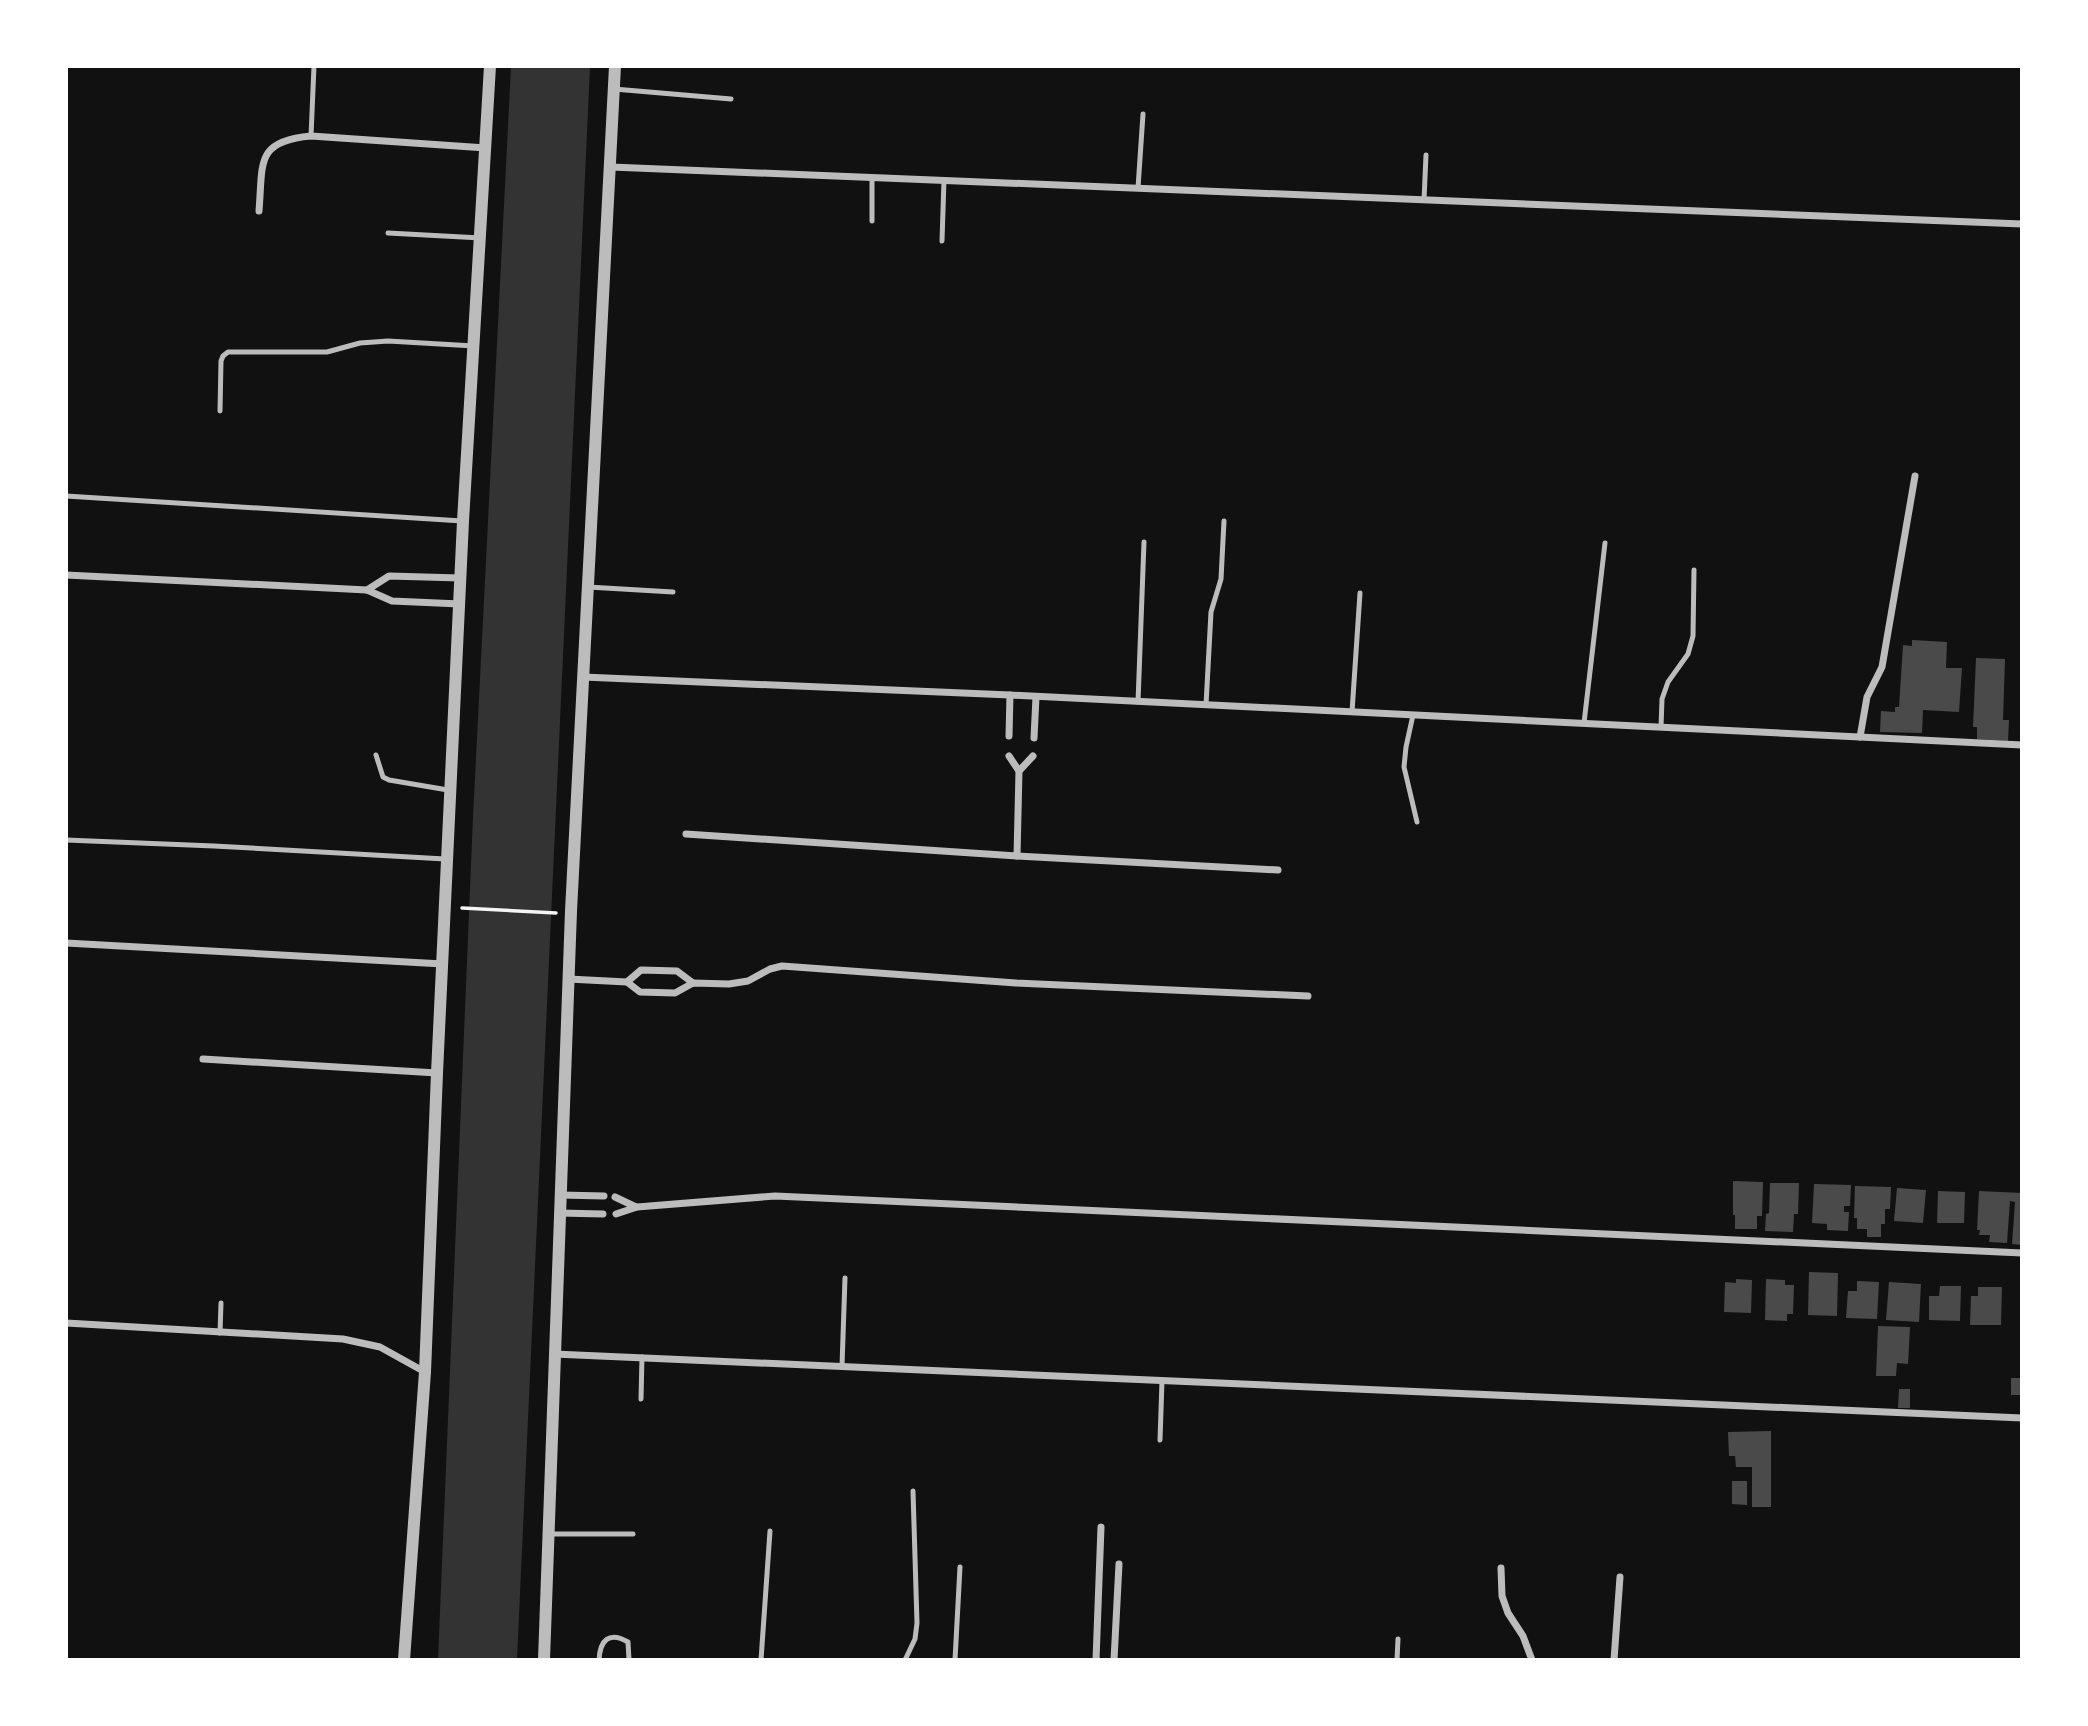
<svg xmlns="http://www.w3.org/2000/svg" width="2088" height="1726" font-family="'Golos Text',sans-serif">
<style>
.water{fill:#333}
.building{fill:#4a4a4a}
.lines{fill:none;stroke-linecap:round;stroke-linejoin:round}
.path{stroke:#f5f5f5;stroke-width:3.5}
.service{stroke:#bcbcbc;stroke-width:5}
.minor{stroke:#bcbcbc;stroke-width:7}
.tertiary{stroke:#bcbcbc;stroke-width:12}
</style>
<rect width="100%" height="100%" fill="#111"/>
<polygon class="water" points="511,67 590,67 517,1659 438,1660 473,817"/>
<g class="building">
<polygon points="1912,640 1947,642 1946,668 1962,668 1959,712 1923,710 1922,733 1880,732 1881,711 1895,712 1895,707 1899,707 1903,645 1912,646"/>
<polygon points="1976,658 2005,659 2003,720 2009,720 2008,741 1977,739 1977,727 1973,727"/>
<polygon points="1733,1181 1763,1182 1762,1216 1757,1216 1757,1229 1735,1229 1735,1215 1733,1215"/>
<polygon points="1770,1183 1799,1183 1798,1214 1794,1214 1793,1232 1765,1231 1766,1214 1769,1213"/>
<polygon points="1814,1184 1851,1185 1850,1206 1844,1206 1844,1212 1849,1212 1848,1231 1827,1230 1827,1224 1812,1223"/>
<polygon points="1855,1186 1891,1187 1890,1209 1885,1209 1885,1224 1881,1224 1881,1237 1867,1237 1867,1229 1857,1229 1857,1218 1854,1218"/>
<polygon points="1897,1188 1926,1190 1923,1223 1894,1221"/>
<polygon points="1938,1191 1965,1192 1964,1223 1937,1223"/>
<polygon points="1979,1191 2022,1193 2022,1245 2012,1244 2015,1202 2010,1201 2007,1243 1989,1242 1990,1235 1979,1235 1980,1230 1977,1230"/>
<polygon points="1809,1272 1838,1273 1837,1316 1808,1315"/>
<polygon points="1736,1279 1752,1280 1751,1313 1724,1312 1725,1282 1736,1283"/>
<polygon points="1766,1279 1785,1280 1785,1285 1794,1285 1793,1314 1787,1314 1787,1321 1765,1320"/>
<polygon points="1857,1281 1879,1282 1877,1319 1846,1318 1848,1291 1857,1291"/>
<polygon points="1889,1282 1921,1284 1919,1322 1886,1320"/>
<polygon points="1940,1286 1961,1286 1960,1321 1929,1320 1929,1296 1939,1296"/>
<polygon points="1978,1287 2002,1287 2001,1325 1970,1325 1971,1296 1978,1296"/>
<polygon points="1878,1326 1910,1327 1908,1364 1897,1363 1896,1376 1876,1376"/>
<rect x="2011" y="1378" width="11" height="17"/>
<polygon points="1899,1389 1910,1389 1910,1408 1898,1408"/>
<polygon points="1771,1431 1771,1507 1752,1507 1752,1467 1736,1467 1735,1456 1729,1456 1728,1432"/>
<polygon points="1732,1481 1747,1481 1747,1505 1732,1504"/>
</g>
<g class="lines">
<polyline class="path" points="462,908 556,913"/>
<g class="service">
<polyline points="614,89 731,99"/>
<polyline points="311,136 314,66"/>
<polyline points="1138,188 1143,114"/>
<polyline points="1424,200 1426,155"/>
<polyline points="872,221 872,177"/>
<polyline points="388,233 481,238"/>
<polyline points="942,241 944,180"/>
<polyline points="220,411 221,361 223,356 228,352 327,352 360,343 388,341 474,346"/>
<polyline points="66,496 462,521"/>
<polyline points="588,587 673,592"/>
<polyline points="1138,702 1144,542"/>
<polyline points="1206,705 1211,612 1221,579 1224,521"/>
<polyline points="1352,712 1360,593"/>
<polyline points="1413,715 1406,747 1404,767 1417,822"/>
<polyline points="1584,723 1605,543"/>
<polyline points="1661,727 1662,699 1668,682 1688,654 1693,636 1694,570"/>
<polyline points="376,755 383,777 389,780 448,790"/>
<polyline points="66,840 214,846 445,859"/>
<polyline points="220,1333 221,1303"/>
<polyline points="842,1366 845,1278"/>
<polyline points="641,1399 642,1357"/>
<polyline points="1160,1440 1162,1381"/>
<polyline points="548,1534 633,1534"/>
<path d="M599,1660C600,1640 609,1631 628,1642L629,1660"/>
<polyline points="761,1660 770,1531"/>
<polyline points="905,1660 915,1639 917,1623 913,1491"/>
<polyline points="955,1660 960,1567"/>
<polyline points="1397,1660 1398,1639"/>
</g>
<g class="minor">
<polyline points="611,167 2022,224"/>
<path d="M259,211C263,163 255,141 311,136L486,148"/>
<polyline points="66,575 367,590 392,601 460,604"/>
<polyline points="367,590 389,576 460,578"/>
<polyline points="583,677 1010,695 2022,745"/>
<polyline points="1009,736 1010,695"/>
<polyline points="1860,737 1867,697 1882,667 1915,476"/>
<polyline points="1034,738 1036,697"/>
<polyline points="1009,756 1019,771 1033,756"/>
<polyline points="686,834 1017,856 1019,771"/>
<polyline points="1017,856 1278,870"/>
<polyline points="66,943 443,964"/>
<polyline points="568,979 627,982 640,992 675,993 693,983 729,984 748,981 770,969 782,966 1016,983 1308,996"/>
<polyline points="627,982 641,970 677,971 693,983"/>
<polyline points="203,1059 437,1073"/>
<polyline points="561,1195 604,1196"/>
<polyline points="615,1197 636,1207"/>
<polyline points="559,1213 603,1214"/>
<polyline points="616,1214 637,1207 775,1196 2022,1253"/>
<polyline points="66,1323 343,1339 380,1347 425,1372"/>
<polyline points="554,1354 2022,1418"/>
<polyline points="1501,1568 1502,1596 1508,1613 1523,1636 1532,1660"/>
<polyline points="1096,1660 1101,1527"/>
<polyline points="1114,1660 1119,1564"/>
<polyline points="1614,1660 1620,1577"/>
</g>
<g class="tertiary">
<polyline points="404,1660 425,1372 437,1073 463,521 490,66"/>
<polyline points="544,1660 571,911 615,66"/>
</g>
</g>
<rect width="2088" height="1726" fill="none" stroke="#ffffff" stroke-width="136"/>
</svg>
